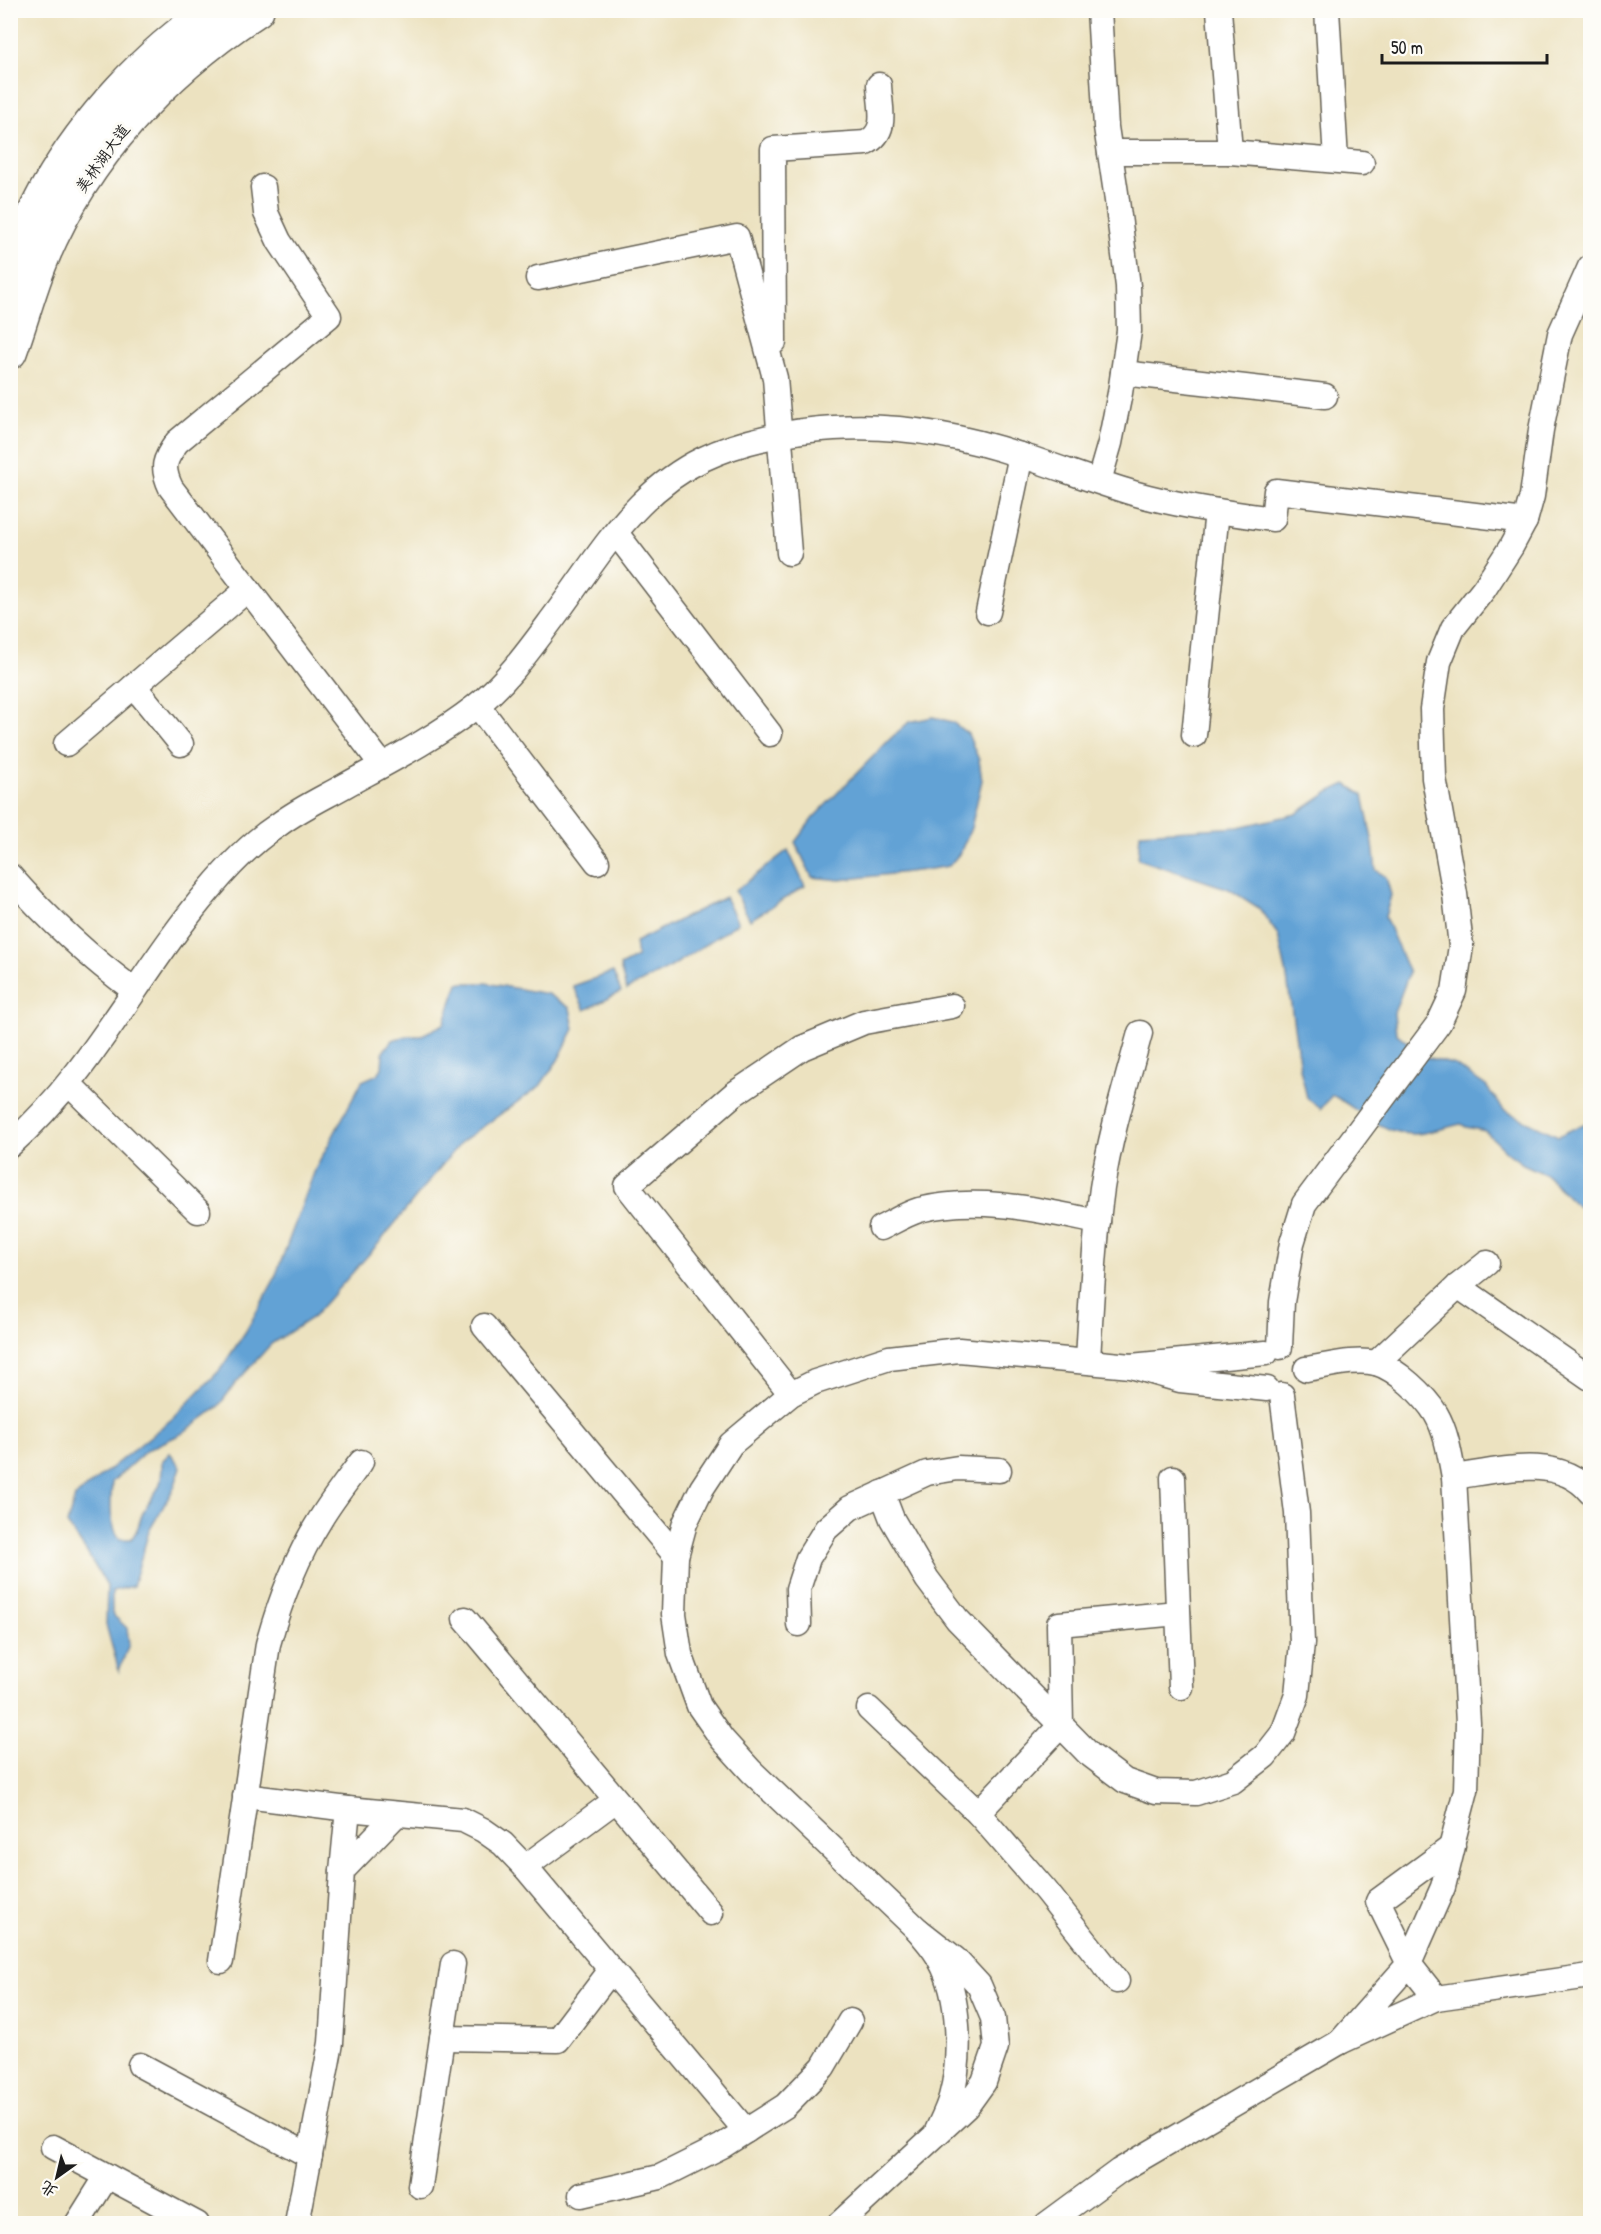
<svg xmlns="http://www.w3.org/2000/svg" width="1601" height="2234" font-family="'Patrick Hand','LXGW WenKai TC',sans-serif">
<style>
.water{fill:#62a2d5;stroke:#3f5f78;stroke-width:1.5}
.lines{fill:none;stroke-linecap:round;stroke-linejoin:round}
.street-casing{stroke:#656155;stroke-width:27}
.secondary-casing{stroke:#656155;stroke-width:36}
.street{stroke:#fff;stroke-width:24}
.secondary{stroke:#fff;stroke-width:33}
.labels{text-anchor:middle;dominant-baseline:central;stroke-width:6;stroke-linejoin:round;paint-order:stroke}
.street-label{font-size:16px;fill:#1c1c1c;stroke:#fdfcf7}
</style>
<rect width="100%" height="100%" fill="#fdfcf7"/>
<filter id="ink" filterUnits="userSpaceOnUse"><feTurbulence type="fractalNoise" baseFrequency=".0167" numOctaves="2"/><feDisplacementMap in="SourceGraphic" scale="12" xChannelSelector="R" yChannelSelector="G"/><feConvolveMatrix kernelMatrix="1 2 1 2 8 2 1 2 1" color-interpolation-filters="sRGB"/></filter>
<filter id="wash" filterUnits="userSpaceOnUse"><feTurbulence type="fractalNoise" baseFrequency=".008" numOctaves="4" result="noise"/><feDisplacementMap in="SourceGraphic" scale="24" xChannelSelector="R" yChannelSelector="G"/><feGaussianBlur stdDeviation="1.35" result="paint"/><feColorMatrix in="noise" values="0 0 0 0 0 0 0 0 0 0 0 0 0 0 0 0 0 1.4 0 .05"/><feComposite in="paint" operator="in"/></filter>
<g filter="url(#wash)">
<rect width="100%" height="100%" fill="#ece2c0"/>
<g class="water">
<polygon points="933,717 952,722 968,734 979,760 982,780 971,828 960,853 949,866 925,870 840,880 812,877 795,842 813,818 891,738 909,722"/>
<path d="M1346,784L1363,795L1373,844L1376,870L1386,877L1391,895L1385,917L1409,973L1394,1013L1396,1033L1426,1057L1455,1065L1486,1086L1504,1110L1558,1136L1590,1121V1215L1576,1205L1545,1174L1523,1164L1508,1153L1485,1131L1466,1127L1461,1124C1447,1127 1424,1135 1411,1134C1381,1133 1357,1108 1332,1095L1321,1109L1307,1098L1300,1068L1286,971L1278,935L1259,908L1229,889L1138,859L1140,833L1239,827L1296,814L1329,792Z"/>
<polygon points="788,850 805,886 750,920 735,891"/>
<polygon points="725,897 738,923 671,967 626,990 620,966 637,957 635,942"/>
<polygon points="613,972 621,992 585,1010 573,986"/>
<path d="M458,983H486L548,994L570,1008L574,1029L558,1060L540,1086L460,1143L379,1243L313,1317L271,1344L235,1384L217,1408L181,1434L147,1450L112,1482C111,1501 108,1523 120,1539H131C141,1528 138,1520 145,1509C158,1485 162,1492 162,1461L170,1453L181,1467L174,1488L149,1531L133,1586L112,1591V1614L127,1628L129,1644L119,1671L106,1625L107,1586L86,1551L67,1524L75,1497L173,1418L220,1370L246,1331L274,1280L315,1170L362,1081L378,1074L382,1068L383,1052L392,1040L407,1036H420L444,1024Z"/>
</g>
</g>
<g filter="url(#ink)">
<g class="lines">
<g class="street-casing">
<g id="street">
<polyline points="1099,10 1106,127 1116,193 1128,286 1129,331 1120,393 1110,443 1099,481"/>
<polyline points="1219,10 1230,152"/>
<polyline points="1327,10 1336,160"/>
<polyline points="1110,152 1230,152 1362,163"/>
<path d="M263,187L266,213L279,241L329,316L177,442C164,460 161,467 171,488L382,765"/>
<polyline points="538,278 737,237 775,378 789,553"/>
<path d="M774,342L773,149L866,143C889,131 880,109 879,85"/>
<polyline points="1123,373 1325,396"/>
<polyline points="616,533 770,734"/>
<polyline points="988,612 1021,455"/>
<polyline points="134,686 181,744"/>
<polyline points="478,706 597,862"/>
<polyline points="1194,735 1217,511"/>
<polyline points="66,744 248,589"/>
<path d="M10,876C49,920 87,956 134,990"/>
<polyline points="69,1084 198,1211"/>
<path d="M10,1145C92,1073 139,972 209,890C229,866 252,842 278,825C299,809 323,798 346,785C390,761 435,738 475,707C505,684 530,649 553,618C581,581 606,539 640,505C658,487 680,470 703,459C740,441 793,430 834,428C897,424 960,435 1020,455C1058,467 1095,482 1133,493C1179,506 1226,513 1273,519L1276,491L1525,521"/>
<path d="M881,1228C893,1222 906,1214 919,1210C979,1195 1039,1210 1098,1222"/>
<polyline points="1458,1286 1590,1378"/>
<polyline points="484,1326 676,1556"/>
<polyline points="1280,1347 1282,1302 1292,1243 1304,1204 1439,1023 1454,991 1461,946 1455,894 1434,778 1432,709 1439,662 1453,628 1484,589 1511,547 1525,521 1532,496 1541,430 1560,334 1590,267"/>
<polyline points="1266,1353 1131,1366 1180,1380 1267,1389"/>
<path d="M1088,1361C1091,1303 1094,1246 1102,1188C1110,1136 1126,1084 1140,1033"/>
<polyline points="1376,1363 1458,1286 1487,1263"/>
<path d="M1306,1369C1328,1366 1354,1358 1376,1363C1397,1369 1425,1396 1436,1414C1447,1433 1450,1457 1454,1477L1468,1723L1466,1790L1451,1848"/>
<polyline points="791,1394 627,1186 734,1094 802,1048 864,1022 952,1006"/>
<path d="M1454,1477C1497,1471 1558,1453 1590,1492"/>
<polyline points="1173,1478 1181,1687"/>
<polyline points="882,1493 892,1519 927,1579 957,1619 1089,1754 1125,1781 1156,1792 1196,1793 1233,1781 1265,1756 1283,1733 1297,1695 1302,1643 1297,1513 1282,1395"/>
<polyline points="465,1619 711,1913"/>
<polyline points="799,1624 798,1589 808,1558 826,1529 850,1508 927,1473 958,1468 999,1470"/>
<polyline points="869,1709 978,1813 1046,1891 1117,1981"/>
<polyline points="245,1796 348,1809 463,1820 483,1830 503,1844 525,1867 746,2131"/>
<polyline points="348,1809 342,1871 397,1814"/>
<polyline points="978,1813 1061,1725 1059,1624 1178,1613"/>
<polyline points="525,1867 616,1800"/>
<polyline points="918,1930 751,1771 722,1739 699,1706 680,1654 674,1614 676,1556 685,1523 702,1488 731,1444 791,1394 815,1382 889,1358 959,1350 1131,1366"/>
<path d="M221,1961L268,1644C280,1601 296,1558 320,1520C332,1500 347,1481 361,1462"/>
<polyline points="1409,1964 1443,1887 1453,1846 1378,1901 1409,1964 1436,1998 1340,2042 1409,1964"/>
<polyline points="1436,1998 1590,1976"/>
<polyline points="442,2038 558,2040 611,1970"/>
<polyline points="140,2065 310,2156"/>
<polyline points="53,2147 197,2224"/>
<polyline points="420,2186 453,1964"/>
<polyline points="581,2195 660,2177 722,2146 785,2106 823,2067 850,2021"/>
<polyline points="77,2224 107,2176"/>
<polyline points="297,2224 331,2043 342,1871"/>
<path d="M839,2224L966,2107L984,2082L996,2047L993,2018L979,1985L955,1959L918,1930C925,1939 935,1949 940,1960C960,1995 962,2058 951,2097C948,2109 942,2120 937,2131"/>
<polyline points="1047,2224 1119,2171 1340,2042"/>
</g>
</g>
<g class="secondary-casing">
<g id="secondary">
<path d="M10,266C22,240 34,212 48,187C87,119 146,55 212,10"/>
<path d="M10,352C21,322 29,291 41,261C84,156 163,72 257,10"/>
</g>
</g>
<use href="#street" class="street"/>
<use href="#secondary" class="secondary"/>
</g>
</g>
<g class="labels">
<g class="street-label">
<text transform="translate(102 158) rotate(-54)">美林湖大道</text>
</g>
</g>
<rect width="1601" height="2234" fill="none" stroke="#fdfcf7" stroke-width="36"/>
<g transform="translate(57 2177) rotate(214)" stroke="#fdfcf7" stroke-width="4.5" paint-order="stroke">
<path d="M0-4.5L10 22L0 15L-10 22Z" fill="#1c1c1c"/>
<text y="-9" font-size="16" font-weight="bold" text-anchor="middle" fill="#1c1c1c">北</text>
</g>
<path d="M1382 54v9h165v-9" fill="none" stroke="#1c1c1c" stroke-width="3"/>
<text x="1391" y="54" font-size="18" fill="#1c1c1c" stroke="#fdfcf7" stroke-width="4.5" paint-order="stroke">50 m</text>
</svg>
